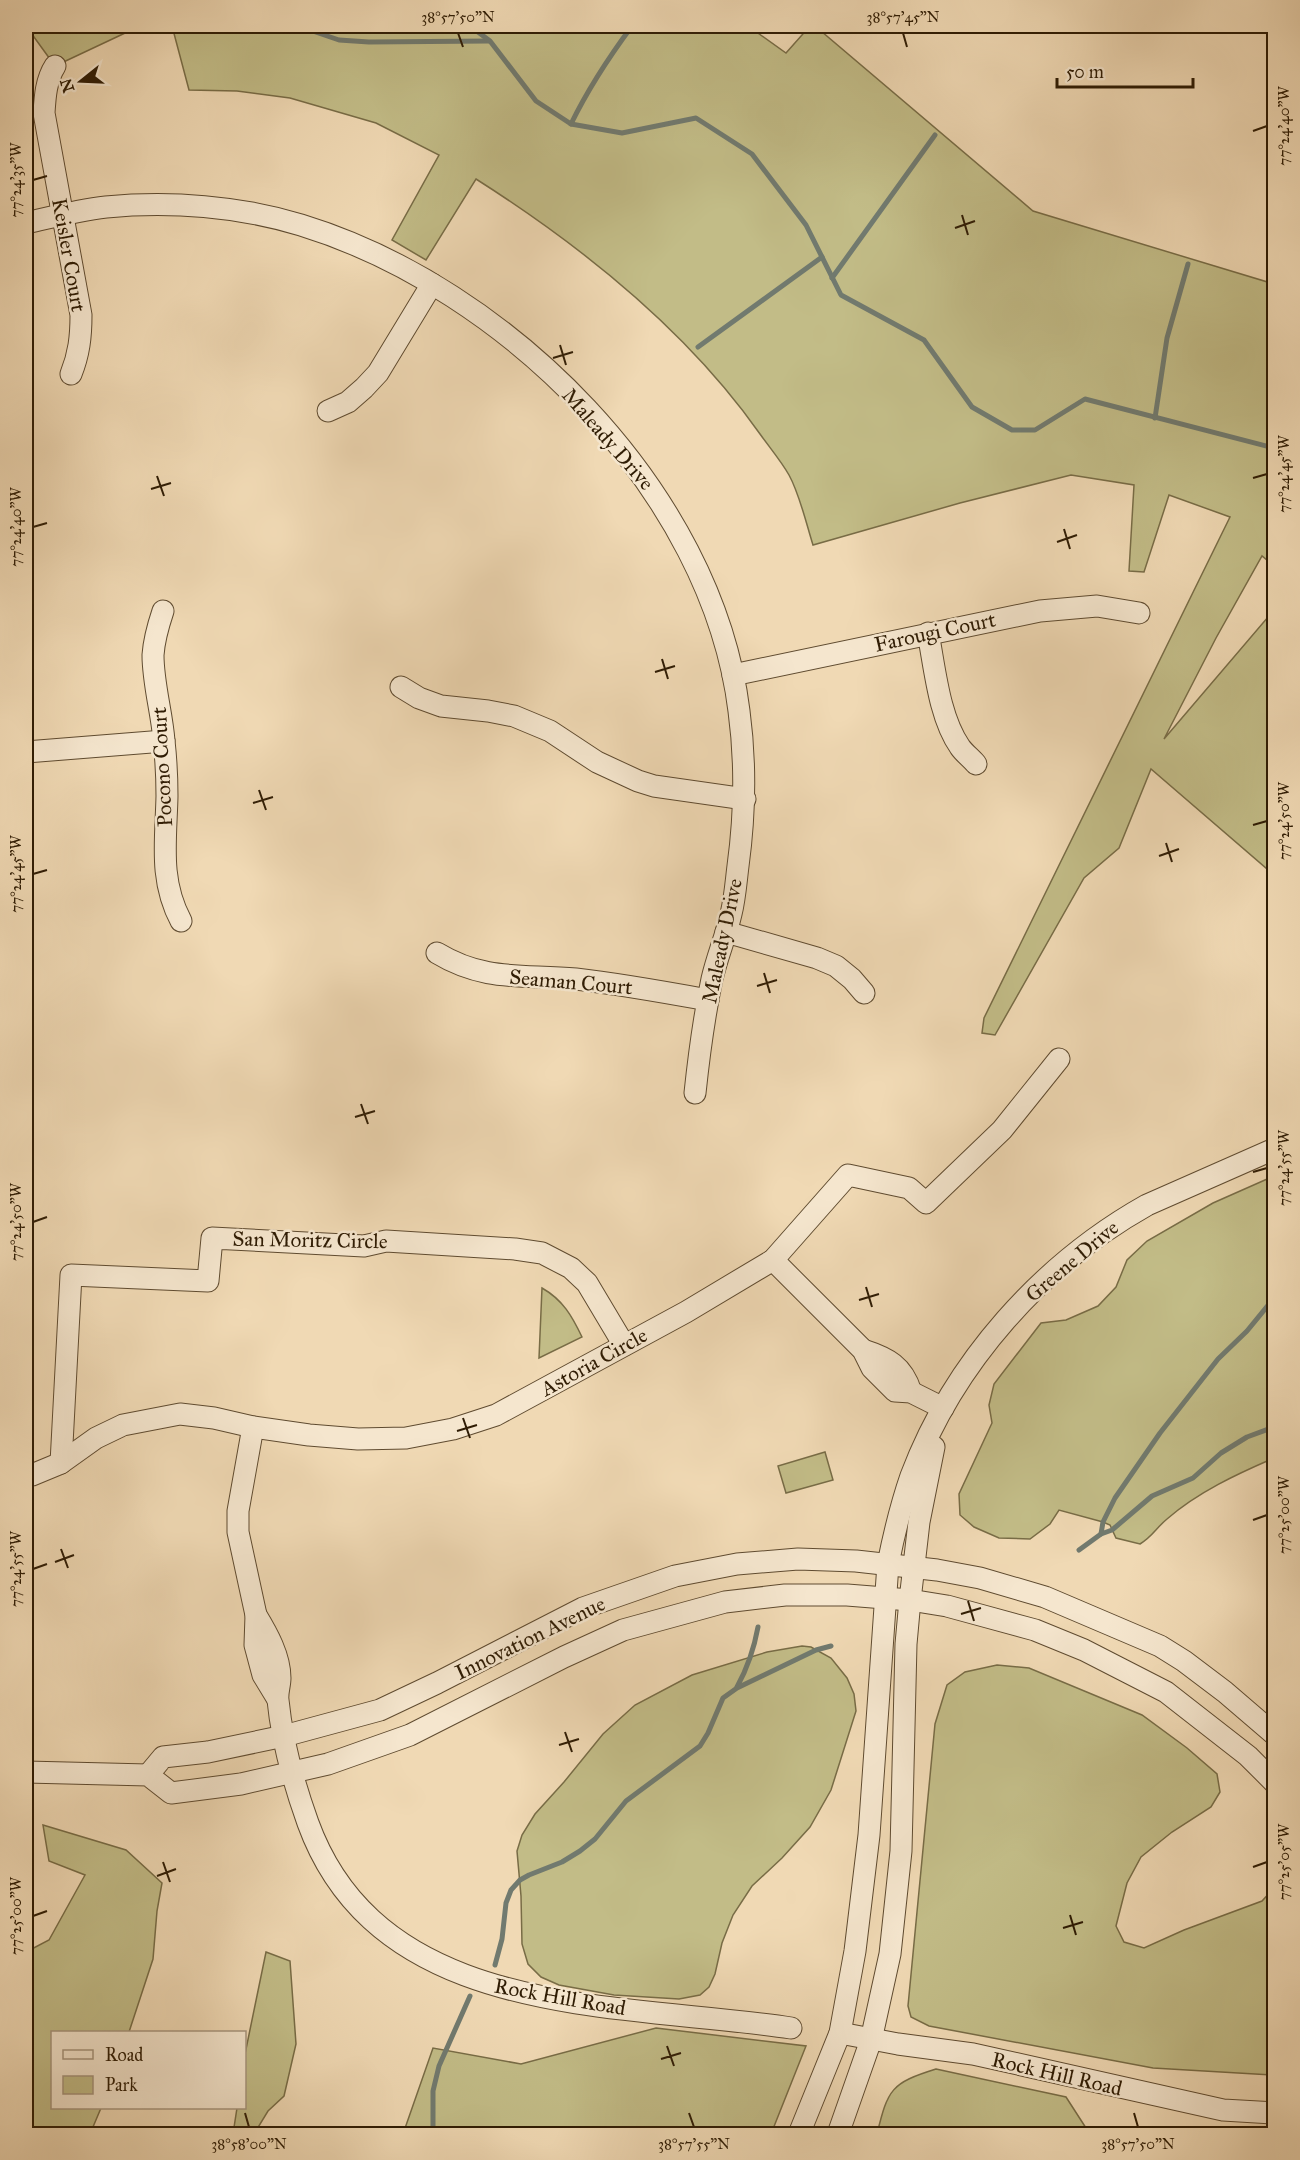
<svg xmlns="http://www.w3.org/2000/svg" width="1300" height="2160" font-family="'IM FELL Great Primer',serif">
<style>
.green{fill:#c2bc87;stroke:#786c46;stroke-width:1.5}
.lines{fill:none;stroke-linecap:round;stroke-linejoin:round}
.stream{stroke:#717a6f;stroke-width:5}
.minor-casing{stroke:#5f4b30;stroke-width:23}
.minor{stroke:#f5e6ce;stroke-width:21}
.ticks{fill:none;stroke:#2f1c04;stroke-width:2}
.labels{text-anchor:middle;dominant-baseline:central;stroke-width:5;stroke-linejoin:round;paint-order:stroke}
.street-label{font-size:21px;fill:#2f1c04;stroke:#f5e6ce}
.neatline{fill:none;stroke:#2f1c04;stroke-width:2}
.ticks-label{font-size:15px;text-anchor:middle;fill:#2f1c04}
</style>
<rect width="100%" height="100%" fill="#f0d9b4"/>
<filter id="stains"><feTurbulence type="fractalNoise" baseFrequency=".00333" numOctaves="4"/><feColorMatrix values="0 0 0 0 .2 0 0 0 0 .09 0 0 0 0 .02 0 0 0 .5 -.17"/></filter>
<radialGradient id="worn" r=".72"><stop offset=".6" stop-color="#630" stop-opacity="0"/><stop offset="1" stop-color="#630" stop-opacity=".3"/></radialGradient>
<g class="green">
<polygon points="26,26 140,26 55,66"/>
<path d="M172,26H748L786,53L810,26H815L1033,211L1274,284V566L1262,556L1216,638L1164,739L1274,610V875L1151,769L1119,848L1084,878L995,1035L982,1033L984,1018L1230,517L1169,495L1144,572L1129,571L1134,485L1071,475L960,503L813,545C806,523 800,495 789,475C781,461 770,448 760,434C687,330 583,247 476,179L426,260L392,240L439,155L376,123L290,98L237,91L189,90Z"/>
<path d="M1274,1176V1458C1237,1474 1198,1492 1167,1519C1156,1528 1153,1536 1140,1544L1116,1538L1110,1525L1103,1522L1059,1510L1050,1524L1030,1539L999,1538L974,1527L960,1515L959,1494L992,1423L989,1405L994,1384L1041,1323L1066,1320L1098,1306L1116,1287L1127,1260L1147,1241L1213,1203Z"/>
<path d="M542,1288C563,1300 572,1316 582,1337L539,1358Z"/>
<polygon points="825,1452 833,1480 786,1493 778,1466"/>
<polygon points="802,1646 811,1647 831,1658 847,1678 854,1694 856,1711 831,1790 810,1827 782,1858 752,1886 733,1915 722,1943 715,1974 709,1987 700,1995 679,1999 614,1995 559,1985 541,1977 528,1964 522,1944 521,1896 517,1851 522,1835 535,1814 564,1782 603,1734 635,1705 692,1675 767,1652"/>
<polygon points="997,1665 1029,1668 1142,1715 1187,1748 1217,1774 1220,1792 1211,1807 1172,1832 1141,1857 1127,1883 1116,1926 1124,1942 1144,1948 1184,1930 1262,1901 1274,1888 1274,2075 1153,2068 929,2026 911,2017 908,2006 935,1724 947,1685 965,1672"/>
<polygon points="43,1825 126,1850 162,1883 157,1911 153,1959 129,2032 52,2032 52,2108 101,2108 90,2134 26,2134 26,1952 49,1940 85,1875 49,1861"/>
<polygon points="266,1952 290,1961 296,2044 284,2096 268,2111 254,2134 233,2134 237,2108 244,2108 245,2054"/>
<polygon points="656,2028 806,2046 771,2134 403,2134 433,2048 521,2064"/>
<path d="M936,2069L1066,2097L1086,2128L1085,2134H877C888,2089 891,2083 936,2069Z"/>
</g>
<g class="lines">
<g class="stream">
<polyline points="298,26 339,40 369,42 489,41"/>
<polyline points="470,26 490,41 536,101 571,124 622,133 696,118 752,154 806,225 841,295 924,340 972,407 1012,430 1035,430 1085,399 1274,448"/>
<path d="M571,124C588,89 609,57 632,26"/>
<polyline points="832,278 935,135"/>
<polyline points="698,347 822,257"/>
<polyline points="1155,418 1167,338 1188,264"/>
<polyline points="1101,1534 1103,1522 1115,1498 1160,1433 1218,1359 1247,1331 1274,1298"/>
<polyline points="1079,1550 1101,1534 1112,1530 1152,1496 1193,1478 1221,1453 1247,1437 1274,1427"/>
<path d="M737,1687C748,1667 754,1649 758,1627"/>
<polyline points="495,1965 502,1939 506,1903 511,1890 520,1880 529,1875 562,1862 580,1851 595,1839 626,1801 700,1746 708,1733 723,1698 737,1688 816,1650 831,1646"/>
<polyline points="433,2134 433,2091 439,2066 470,1996"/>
</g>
<g class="minor-casing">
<g id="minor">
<path d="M55,66C46,80 45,97 44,113L81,315C81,337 79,354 71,374"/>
<path d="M26,223C52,217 79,210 106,207C170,201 239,206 301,225C507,288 712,491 739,711C746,763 745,814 738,866C736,882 735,898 731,914C726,936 717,957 712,979C704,1017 699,1055 695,1093"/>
<polyline points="328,411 348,402 364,388 378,373 432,284"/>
<path d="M163,611C158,626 154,640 153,655C153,684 162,713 164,741C166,759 167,778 167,796C166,841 159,880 181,921"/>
<path d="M928,633C935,669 939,717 960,747C964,753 971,758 976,764"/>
<polyline points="733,675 1040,611 1097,606 1139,613"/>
<polyline points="401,687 419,698 441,706 488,711 514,716 550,731 597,762 638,781 654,786 745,799"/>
<polyline points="26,752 164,741"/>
<polyline points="726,932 817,958 836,966 852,979 864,993"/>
<path d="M437,953C485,982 523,974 576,979C620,984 664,992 708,1000"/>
<polyline points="773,1260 863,1350 872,1368 895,1391 911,1392 943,1408"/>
<path d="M863,1350C888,1358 903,1366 911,1392"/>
<polyline points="253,1427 238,1511 238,1532 256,1615 255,1645 263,1675 277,1698"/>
<polyline points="61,1463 71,1275 208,1281 212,1238 364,1246 386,1241 515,1249 542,1253 571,1268 587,1283 624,1345"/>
<polyline points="26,1476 32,1475 61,1463 96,1438 123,1425 180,1414 214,1418 253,1427 309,1435 358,1439 406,1438 453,1429 496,1415 686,1312 773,1260 848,1175 909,1188 926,1203 1002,1130 1059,1059"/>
<path d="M256,1615C267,1633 280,1656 280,1678C280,1685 277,1693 278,1700C282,1742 294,1784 308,1823C380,2021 621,2002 791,2028"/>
<polyline points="26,1772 148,1775 171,1793 241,1784 328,1764 410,1735 564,1657 623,1630 725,1602 785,1595 847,1595 910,1600 947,1606 1035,1630 1084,1650 1166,1692 1248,1756 1274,1782"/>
<polyline points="148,1775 163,1757 208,1752 284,1736 380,1710 437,1683 583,1608 675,1576 737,1564 798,1559 856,1561 937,1570 980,1578 1045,1597 1160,1646 1184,1661 1225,1692 1274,1734"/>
<polyline points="840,2033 898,2044 973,2054 1223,2110 1274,2113"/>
<path d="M799,2134L840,2033L855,1951L869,1835L888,1564C894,1534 901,1505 911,1476C954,1362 1042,1264 1147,1205L1274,1149"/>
<polyline points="838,2134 871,2040 890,1954 901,1851 906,1644 910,1600 919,1522 934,1447"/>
</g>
</g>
<use href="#minor" class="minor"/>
</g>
<path class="ticks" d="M458,33L463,47M903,33L907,47M1253,131L1267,126M33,180L47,176M962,215L968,235M955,228L975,221M560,345L566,365M553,358L573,352M157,476L164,496M1253,478L1267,474M151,489L171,483M33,527L47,523M1064,529L1070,549M1057,542L1077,535M662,659L668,679M655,672L675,666M259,790L266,810M253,803L273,797M1253,825L1267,821M1166,843L1172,862M1159,856L1179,849M33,874L47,870M764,973L770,993M757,986L777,980M361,1104L368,1124M355,1117L375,1111M1253,1172L1267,1168M33,1222L47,1217M866,1287L872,1307M859,1300L879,1294M463,1418L470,1438M457,1431L477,1425M1253,1520L1267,1515M61,1549L68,1568M55,1562L74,1555M33,1569L47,1564M968,1601L974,1621M961,1614L981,1608M565,1732L572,1752M559,1745L579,1739M163,1862L170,1882M1253,1867L1267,1862M157,1876L176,1869M1070,1915L1076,1935M33,1916L47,1911M1063,1928L1083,1922M667,2046L674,2066M661,2059L681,2053M245,2113L249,2127M689,2113L694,2127M1134,2113L1138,2127"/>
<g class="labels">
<g class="street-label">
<text transform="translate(69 255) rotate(80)">Keisler Court</text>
<text transform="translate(608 439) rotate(49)">Maleady Drive</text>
<text transform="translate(935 632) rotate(-12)">Farougi Court</text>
<text transform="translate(162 767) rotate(-93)">Pocono Court</text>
<text transform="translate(722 941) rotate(-78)">Maleady Drive</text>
<text transform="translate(571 982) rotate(5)">Seaman Court</text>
<text transform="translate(310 1240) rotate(1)">San Moritz Circle</text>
<text transform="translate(1072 1261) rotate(-40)">Greene Drive</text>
<text transform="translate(594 1362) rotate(-29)">Astoria Circle</text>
<text transform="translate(530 1638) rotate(-26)">Innovation Avenue</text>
<text transform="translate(560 1997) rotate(10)">Rock Hill Road</text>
<text transform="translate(1057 2074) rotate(13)">Rock Hill Road</text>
</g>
</g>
<rect width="1300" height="2160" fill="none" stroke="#f0d9b4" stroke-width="66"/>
<rect x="51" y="2031" width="195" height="78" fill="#f5e6ce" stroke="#a6957d" stroke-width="1.5"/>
<rect x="63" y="2050" width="30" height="9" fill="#f5e6ce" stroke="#a6957d" stroke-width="1.5"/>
<text x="105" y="2061" font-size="18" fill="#2f1c04">Road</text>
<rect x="63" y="2076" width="30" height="18" fill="#c2bc87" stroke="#a6957d" stroke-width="1.5"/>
<text x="105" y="2091" font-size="18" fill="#2f1c04">Park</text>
<g transform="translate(81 81) rotate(252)" stroke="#f5e6ce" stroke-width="4.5" paint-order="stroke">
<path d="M0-4.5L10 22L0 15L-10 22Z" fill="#2f1c04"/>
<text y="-9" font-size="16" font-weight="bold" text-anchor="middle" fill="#2f1c04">N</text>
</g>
<path d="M1057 78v9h136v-9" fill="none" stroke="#2f1c04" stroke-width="3"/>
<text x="1066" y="78" font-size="18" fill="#2f1c04" stroke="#f5e6ce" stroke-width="4.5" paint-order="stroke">50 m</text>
<rect x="33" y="33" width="1234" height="2094" class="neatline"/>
<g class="ticks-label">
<text x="458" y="22">38°57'50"N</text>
<text x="903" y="22">38°57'45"N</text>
<text transform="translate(1284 126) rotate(-90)" y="5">77°24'40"W</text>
<text transform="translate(16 180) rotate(-90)" y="5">77°24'35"W</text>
<text transform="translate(1284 474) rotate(-90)" y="5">77°24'45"W</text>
<text transform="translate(16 527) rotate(-90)" y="5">77°24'40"W</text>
<text transform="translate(1284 821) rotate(-90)" y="5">77°24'50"W</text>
<text transform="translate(16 874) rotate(-90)" y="5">77°24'45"W</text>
<text transform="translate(1284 1168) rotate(-90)" y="5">77°24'55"W</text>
<text transform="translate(16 1222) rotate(-90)" y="5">77°24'50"W</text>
<text transform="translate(1284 1515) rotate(-90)" y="5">77°25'00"W</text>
<text transform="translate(16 1569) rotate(-90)" y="5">77°24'55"W</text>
<text transform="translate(1284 1862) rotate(-90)" y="5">77°25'05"W</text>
<text transform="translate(16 1916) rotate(-90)" y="5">77°25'00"W</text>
<text x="249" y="2149">38°58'00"N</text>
<text x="694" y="2149">38°57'55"N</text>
<text x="1138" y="2149">38°57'50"N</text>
</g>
<rect width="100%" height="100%" filter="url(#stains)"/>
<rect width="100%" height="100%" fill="url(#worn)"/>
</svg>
